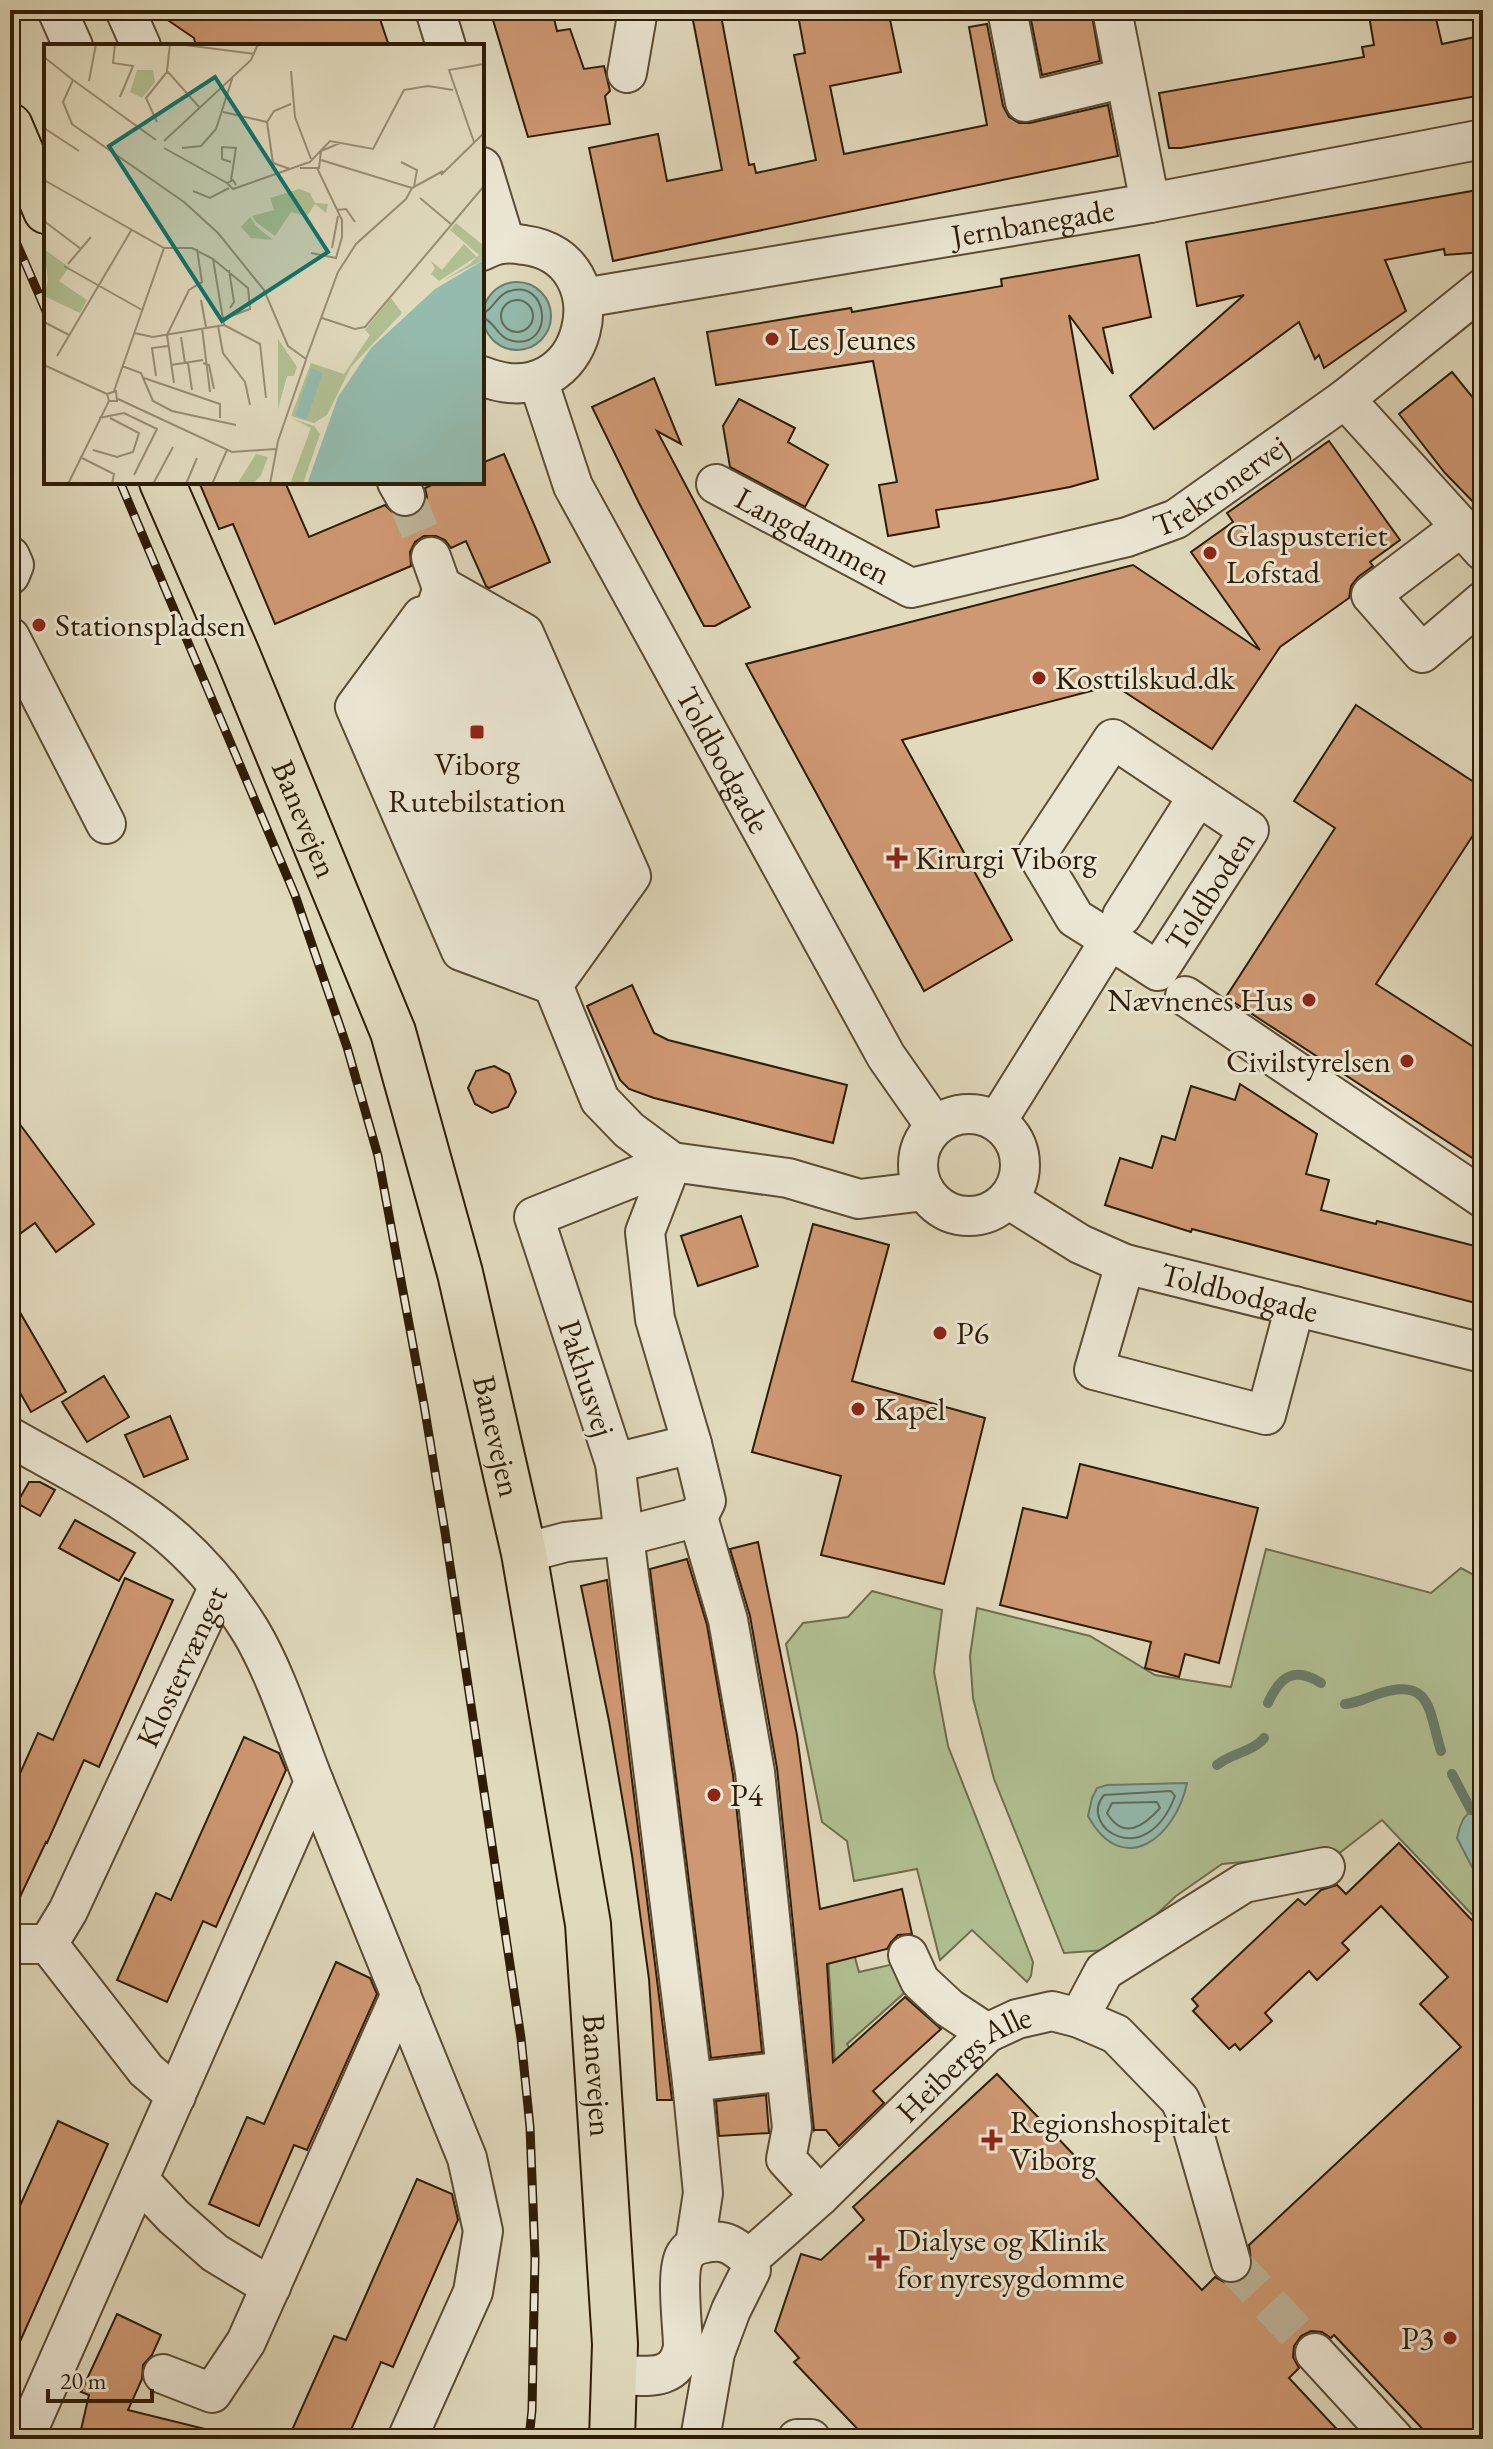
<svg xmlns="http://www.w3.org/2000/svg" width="1493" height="2449" font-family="'EB Garamond',serif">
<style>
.green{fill:#b1c093;stroke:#6f6e4c;stroke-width:2}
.water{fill:#94bbae;stroke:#6b7c6b;stroke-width:2}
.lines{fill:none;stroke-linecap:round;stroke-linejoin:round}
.shore{stroke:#606c5a;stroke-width:2}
.stream{stroke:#6b7c6b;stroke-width:10}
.building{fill:#ce9872;stroke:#2d1d06;stroke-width:2}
.minor-tunnel{stroke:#bdb498;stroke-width:38;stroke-dasharray:38 19;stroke-linecap:butt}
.minor-casing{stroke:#5a4c34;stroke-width:42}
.major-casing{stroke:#2d1d06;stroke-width:48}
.minor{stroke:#ece7d4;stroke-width:38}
.major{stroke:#e1dabd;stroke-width:44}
.rail-casing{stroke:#2d1d06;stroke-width:9}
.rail{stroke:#ece7d4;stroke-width:6;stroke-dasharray:18;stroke-linecap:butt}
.poi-dot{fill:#8f2418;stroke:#ece7d4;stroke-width:3}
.labels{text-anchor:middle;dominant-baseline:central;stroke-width:6;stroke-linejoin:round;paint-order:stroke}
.street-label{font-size:32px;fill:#2d1d06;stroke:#ece7d4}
.poi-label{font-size:32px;fill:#2d1d06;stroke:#ece7d4;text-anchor:start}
.inset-road{fill:none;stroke:#998e74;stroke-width:2}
.view{fill:#0f766e;fill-opacity:0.15;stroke:#0f766e;stroke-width:4}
.inset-edge{fill:none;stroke:#2d1d06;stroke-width:4}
</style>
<rect width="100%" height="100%" fill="#e1dabd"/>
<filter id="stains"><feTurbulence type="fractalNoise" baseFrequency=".0025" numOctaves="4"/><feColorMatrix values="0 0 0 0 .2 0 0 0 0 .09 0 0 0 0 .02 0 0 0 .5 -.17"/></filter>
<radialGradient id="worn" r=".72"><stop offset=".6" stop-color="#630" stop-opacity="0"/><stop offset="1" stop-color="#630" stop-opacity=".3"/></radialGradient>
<g class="green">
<polygon points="1266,1549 1431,1593 1461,1568 1483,1580 1483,1926 1382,1820 1328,1862 1275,1859 1222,1864 1176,1896 1120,1949 1064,1953 994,1779 973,1698 970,1656 977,1608 1090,1636 1155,1675 1231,1687"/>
<polygon points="872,1591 942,1610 934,1672 948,1746 1033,1962 1031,1976 1027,1982 972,1930 940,1960 917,1869 854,1881 847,1841 822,1822 786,1644 803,1623 848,1617"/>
<polygon points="841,1907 859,1972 894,1964 911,1987 847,2044 867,2078 814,2131 811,2094 837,2094 825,1911"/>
</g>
<g class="water">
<circle cx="517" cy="316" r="34"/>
<path d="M1187,1783C1176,1837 1123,1880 1088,1816L1092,1798L1097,1788L1107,1785Z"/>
<path d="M1483,1809V1873L1472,1867L1457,1838C1461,1821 1464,1810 1483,1809Z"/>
</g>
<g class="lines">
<g class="shore">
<circle cx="517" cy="316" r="16"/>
<path d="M482,312L484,313C494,308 496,297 507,292C549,275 556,349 513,341C498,338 496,324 484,318L482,319"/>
<path d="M1171,1791L1175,1796C1146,1873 1077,1827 1104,1795Z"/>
<path d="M1157,1802L1160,1808C1144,1826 1124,1841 1107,1813L1112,1803Z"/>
</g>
<g class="stream">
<path d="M1268,1703C1280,1676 1295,1666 1321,1683"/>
<path d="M1345,1704C1358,1703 1368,1697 1381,1693C1432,1677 1429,1713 1441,1751"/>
<path d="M1217,1765C1231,1753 1253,1752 1264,1738"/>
<polyline points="1452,1774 1471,1810"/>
</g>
</g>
<g class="building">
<polygon points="153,10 377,10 389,46 196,46 194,38"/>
<polygon points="490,10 552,10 557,31 570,29 584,69 604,66 610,91 605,96 610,124 528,137"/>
<polygon points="691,10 720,10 749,165 754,164 756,173 816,160 794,55 805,53 798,15 822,10 888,10 901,72 830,86 844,154 987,125 969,27 987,24 1003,106 1009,117 1019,123 1030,123 1108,105 1118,156 613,261 589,148 658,134 667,181 722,170"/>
<polygon points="1029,10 1091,10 1100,61 1042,75"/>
<polygon points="1368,10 1434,10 1442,44 1480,36 1483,51 1483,95 1181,148 1169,148 1159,93 1364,57 1362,47 1374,45"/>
<polygon points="1483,189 1483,252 1445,255 1444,249 1385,260 1406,311 1324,368 1319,355 1315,359 1299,322 1154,429 1130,396 1244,295 1197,306 1186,242"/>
<polygon points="1139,255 1151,317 1103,328 1113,374 1069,315 1098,479 1070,487 989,502 936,510 939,527 888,536 879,485 897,482 873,361 716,385 707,332 851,308 852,312 1002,286 1001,279"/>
<polygon points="1452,372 1483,410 1483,512 1445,473 1399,414"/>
<polygon points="654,378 681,444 657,431 750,607 715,626 704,626 639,503 592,407"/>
<polygon points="739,399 795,428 788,442 828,465 805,507 730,467 723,426"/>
<polygon points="1329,441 1400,540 1370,562 1373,566 1358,577 1351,586 1349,598 1280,647 1212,749 1114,685 902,740 1012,940 924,991 746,664 1133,565 1260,650 1191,552 1233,522 1227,513"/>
<polygon points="504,454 550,562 489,588 486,586 466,541 451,548 445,540 436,536 424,536 415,542 410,552 411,566 275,624 233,524 219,529 199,482 285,482 309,537 385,505 395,515 404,518 415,515 424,506 427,497 425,488 438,482 482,482 482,463"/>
<polygon points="1356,705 1483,788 1483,820 1376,984 1483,1053 1483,1165 1226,997 1335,828 1294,801"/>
<polygon points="632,985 654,1033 668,1040 847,1085 833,1143 654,1098 629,1089 620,1080 587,1006"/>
<polygon points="494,1066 509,1074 516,1092 508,1107 492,1113 475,1104 468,1088 476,1071"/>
<polygon points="1240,1084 1317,1134 1306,1174 1329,1180 1321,1210 1376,1224 1377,1221 1483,1248 1483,1305 1192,1229 1191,1232 1105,1205 1120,1158 1152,1168 1162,1136 1175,1140 1191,1086 1235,1100"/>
<polygon points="10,1111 94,1224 56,1252 35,1223 10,1241"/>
<polygon points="741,1216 758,1266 698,1286 681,1236"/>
<polygon points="813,1224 889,1245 852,1381 985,1418 944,1584 821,1555 841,1476 752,1452"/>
<polygon points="10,1295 66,1392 31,1412 10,1375"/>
<polygon points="104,1376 129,1417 87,1442 62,1402"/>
<polygon points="170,1416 188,1459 144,1477 125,1435"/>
<polygon points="1080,1464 1258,1508 1219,1663 1185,1654 1179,1677 1145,1668 1151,1642 1000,1605 1023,1508 1067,1518"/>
<polygon points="29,1482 40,1482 55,1490 40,1516 17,1503"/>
<polygon points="75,1520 135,1553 119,1581 59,1548"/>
<polygon points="758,1542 797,1735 820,1909 902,1889 912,1934 898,1935 891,1942 887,1949 827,1964 833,2062 905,1997 941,2029 873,2091 884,2103 839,2146 826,2130 814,2130 777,1768 750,1616 730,1549"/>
<polygon points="687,1559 707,1625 733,1775 762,2052 711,2058 650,1569"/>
<polygon points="125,1578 173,1600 99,1767 84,1760 47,1843 46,1842 10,1918 10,1796 38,1733 53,1740"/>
<polygon points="607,1580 672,2100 657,2100 649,1979 632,1855 609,1721 581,1586"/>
<polygon points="244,1737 279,1753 286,1770 216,1927 203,1921 167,2002 117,1980 156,1893 171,1900"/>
<polygon points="1399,1843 1483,1932 1483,2439 1432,2439 1334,2335 1331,2338 1322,2332 1311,2331 1301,2336 1294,2346 1293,2357 1299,2368 1289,2378 1346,2439 867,2439 794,2362 799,2358 775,2331 801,2254 821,2260 864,2220 853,2207 997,2074 1202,2290 1215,2277 1226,2283 1236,2283 1246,2278 1252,2267 1249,2245 1461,2047 1420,2004 1448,1977 1381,1906 1342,1943 1349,1950 1317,1980 1309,1971 1265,2013 1272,2021 1240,2050 1235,2044 1229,2049 1193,2011 1198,2006 1192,1999 1298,1899 1305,1905 1321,1890 1337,1885 1346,1894"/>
<polygon points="336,1962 370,1978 377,1994 307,2150 294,2145 259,2226 209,2204 247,2117 264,2124"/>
<polygon points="766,2095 769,2133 719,2136 716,2101"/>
<polygon points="58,2121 108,2144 10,2364 10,2228"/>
<polygon points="417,2179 452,2194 458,2220 393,2367 381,2362 347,2439 288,2439 334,2336 346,2340"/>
<polygon points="117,2314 161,2335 152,2355 143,2365 142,2379 128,2410 205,2429 204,2439 102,2439 80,2434 89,2395 81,2392"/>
</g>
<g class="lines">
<g class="minor-tunnel">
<polyline points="405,496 431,557"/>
<polyline points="1231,2262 1315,2353"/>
</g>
<g class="minor-casing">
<g id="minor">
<polyline points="57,10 73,46"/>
<polyline points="125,10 141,46"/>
<polyline points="435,10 446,46"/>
<polyline points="1007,10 1025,102 1125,78"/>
<polyline points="1112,10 1150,203"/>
<polyline points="627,73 638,10"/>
<polyline points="482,167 505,242"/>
<path d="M482,251C497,243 508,242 524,245C624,257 589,419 482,376"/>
<path id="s1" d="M583,298L1150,203L1483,139"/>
<path id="s2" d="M538,380L573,486L886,1056L935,1126"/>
<polyline points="1345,399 1483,551"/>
<polyline points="397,482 405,496"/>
<path id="s3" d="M716,484L911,588L1127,537L1176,519L1345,399L1483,288"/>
<polyline points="1461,527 1371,595 1422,653 1483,601"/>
<polyline points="10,556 14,565 10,575"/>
<polyline points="431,557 467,658 574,901 559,963"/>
<polyline points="443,587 411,683 518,926 553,985 600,1100 629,1130 672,1162 788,1178 859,1199 925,1191"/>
<polyline points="443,587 524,633 631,876 553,985"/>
<polyline points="464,610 496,646 602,889 585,922"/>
<polyline points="422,616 355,707 461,951 553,985"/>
<polyline points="441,626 439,670 546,914 551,962"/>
<polyline points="10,637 106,824"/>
<polyline points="401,663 383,695 490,938 525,964"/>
<polyline points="1122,916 1198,796"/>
<polyline points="1185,996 1483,1198"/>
<circle cx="969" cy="1165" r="51"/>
<path id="s4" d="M997,1121L1110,940L1158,971L1249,830L1113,739L1037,854L1075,918L1110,940"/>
<polygon points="672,1162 645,1232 655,1319 692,1444 615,1463 534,1217"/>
<path id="s5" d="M1008,1199L1080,1244L1125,1264L1483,1353"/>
<polyline points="1125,1264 1094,1370 1266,1415 1295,1306"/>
<path d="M10,1437C64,1468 129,1499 176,1541C204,1566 230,1598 250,1630C276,1673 295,1734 314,1782L24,2439"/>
<polyline points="615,1463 692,2082 786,2071 755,1772 728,1620 698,1517"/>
<polyline points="524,1553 566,1542 625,1536 698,1517 706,1501 692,1444"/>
<polyline points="314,1782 467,2158 483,2231 473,2292 407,2439"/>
<path id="s6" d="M10,1944H48L68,1911L219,1586"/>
<polyline points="48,1944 146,2070 176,2096"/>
<polyline points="908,1955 920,1981 949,2008 987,2033"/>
<polyline points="1079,2018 1104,1971 1244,1883 1325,1867"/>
<polyline points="786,2071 792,2128 786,2159 820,2196"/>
<polyline points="692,2082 703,2193 695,2245"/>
<polyline points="139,2180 174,2217 215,2253 271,2287"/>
<path id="s7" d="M749,2259L820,2196L987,2033L1017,2019L1052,2011L1079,2018L1116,2034L1180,2100L1193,2130L1231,2262"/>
<polyline points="1315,2353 1394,2439"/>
<polyline points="163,2374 212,2393 246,2342 401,1994"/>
<path d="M615,2375C644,2375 676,2384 683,2347C683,2326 675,2272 685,2255C690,2247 697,2244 706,2243C725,2238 736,2247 749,2259L751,2270L731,2310L715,2353L700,2439"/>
<polyline points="797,2439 811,2439"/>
</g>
</g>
<g class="major-casing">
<g id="major">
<polyline points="10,126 46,211"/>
<path id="s8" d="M162,482L237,654L393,1032L460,1273L524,1553L588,1924L615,2344L612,2439"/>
</g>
</g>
<use href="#minor" class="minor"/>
<use href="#major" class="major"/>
<g class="rail-casing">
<g id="rail">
<polyline points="10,228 46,311"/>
<polyline points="120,482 295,895 347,1047 378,1156 424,1405 445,1532 521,2038 530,2127 535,2257 532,2410 529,2439"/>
</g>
</g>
<use href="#rail" class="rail"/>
</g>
<g class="poi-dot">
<circle cx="772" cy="339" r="8"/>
<circle cx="1210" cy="553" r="8"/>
<circle cx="39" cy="625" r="8"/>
<circle cx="1039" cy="678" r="8"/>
<rect x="469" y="724" width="16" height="16" rx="4"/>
<path d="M893 846h8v8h8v8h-8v8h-8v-8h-8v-8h8z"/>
<circle cx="1309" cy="1000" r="8"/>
<circle cx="1407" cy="1061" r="8"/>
<circle cx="940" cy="1333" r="8"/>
<circle cx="858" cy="1409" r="8"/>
<circle cx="714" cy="1795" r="8"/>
<path d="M988 2128h8v8h8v8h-8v8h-8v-8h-8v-8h8z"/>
<path d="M875 2246h8v8h8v8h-8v8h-8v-8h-8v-8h8z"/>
<circle cx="1450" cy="2338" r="8"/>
</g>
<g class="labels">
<g class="street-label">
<text stroke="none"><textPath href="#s1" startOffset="456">Jernbanegade</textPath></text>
<text stroke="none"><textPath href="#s3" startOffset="550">Trekronervej</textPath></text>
<text stroke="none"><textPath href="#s3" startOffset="110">Langdammen</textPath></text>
<text stroke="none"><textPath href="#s2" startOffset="424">Toldbodgade</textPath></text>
<text stroke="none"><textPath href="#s8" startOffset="366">Banevejen</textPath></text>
<text stroke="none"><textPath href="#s4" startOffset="366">Toldboden</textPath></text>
<text stroke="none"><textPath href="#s5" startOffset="252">Toldbodgade</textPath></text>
<text transform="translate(587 1378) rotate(72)">Pakhusvej</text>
<text stroke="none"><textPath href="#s8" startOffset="1014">Banevejen</textPath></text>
<text stroke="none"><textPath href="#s6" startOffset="346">Klostervænget</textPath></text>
<text stroke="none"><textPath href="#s7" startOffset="292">Heibergs Alle</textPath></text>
<text stroke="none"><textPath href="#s8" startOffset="1662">Banevejen</textPath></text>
</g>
<g class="poi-label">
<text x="788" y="339">Les Jeunes</text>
<text x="1226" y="535">Glaspusteriet<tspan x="1226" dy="37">Lofstad</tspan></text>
<text x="55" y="625">Stationspladsen</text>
<text x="1055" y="678">Kosttilskud.dk</text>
<text x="477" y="764" text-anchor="middle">Viborg<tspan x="477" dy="37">Rutebilstation</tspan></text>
<text x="915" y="858">Kirurgi Viborg</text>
<text x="1293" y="1000" text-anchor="end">Nævnenes Hus</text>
<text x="1391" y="1061" text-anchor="end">Civilstyrelsen</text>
<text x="956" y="1333">P6</text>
<text x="874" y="1409">Kapel</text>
<text x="730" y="1795">P4</text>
<text x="1010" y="2122">Regionshospitalet<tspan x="1010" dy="37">Viborg</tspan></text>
<text x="897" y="2240">Dialyse og Klinik<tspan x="897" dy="37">for nyresygdomme</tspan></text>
<text x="1434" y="2338" text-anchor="end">P3</text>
</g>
</g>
<g transform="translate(44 44)">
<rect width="440" height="440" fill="#e1dabd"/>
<path d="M93,26H109L111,38L98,54L86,48ZM255,145L266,149L271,159L284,160L282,169L271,160L263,172L247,168L231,192L212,178L208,172L230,166L226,154ZM206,173L213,183L229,196L207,194L197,183ZM412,179L440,202V216L400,236L426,220L432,213L395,237L387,230L391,224L386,216L398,226L420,200L433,213L435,211L406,186ZM0,205L25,223L15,237L43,256L36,269L0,252L4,236ZM347,254L358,269L307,323L283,371L270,379L247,372L267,319L300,330L326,291L321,286ZM234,295L253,323L250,332H243L234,365ZM247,374L270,382L276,390L259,440H246L267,384ZM212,410L224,413L217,431L209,440H193Z" fill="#b1c093"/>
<path d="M440,216V440H263L294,353L327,304L391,245ZM267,324L279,329L262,376L251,371Z" fill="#94bbae"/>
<path class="inset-road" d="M71,0L69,19L89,22L76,53M126,0L123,27L156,64M133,0L211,10M0,13L29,36L19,58L28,80L140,158L174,189L220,246L244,302L262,315L294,228L312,200L362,155L368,144L399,127M247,27L251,73L267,115M29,36L112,96M45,37L52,0M179,68L223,78L230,67L247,60M113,78L102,54L123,28M223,78L229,119L246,125M0,84L35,107M120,97L207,16L214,0M430,98L405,26L440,20M120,104L183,139M138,104L157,102L172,85L189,32M277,116L368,144M187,118L178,115V103L192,104L187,136M357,118L373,126L370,143M256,124H275L277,107L296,99M397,131L440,89M0,136L120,204H148L169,215L180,281M192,141L189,136L183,139L189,145L266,118L286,97L329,105L360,46L384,42L409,46M149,147L166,154L185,144M376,154L408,181M293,166L302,165L311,178M0,177L37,205M288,204L294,172M267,209L292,214L298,193V176L273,124M169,215L204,244L206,265L179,275M24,220L47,193M20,222L98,266M185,226L190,258L186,264M157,256L162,283M278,274L311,285L321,283L440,142M0,278L25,291M180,281L216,300L222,354M174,282L179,309L201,338L206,361M158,284L166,348M90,289L109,293L180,281M137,293L141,319M13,312L88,185M144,319L148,346M159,319L165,321L170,345M0,321L63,350M127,321L159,316M78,322L97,329L109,357L128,367L192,381M112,332L108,304L124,302M100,334L176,360V374M130,339L123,291L145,246L158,238L153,205M70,347L120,204M74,355L188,408L232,405M55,374L80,369L113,385L90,431M49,406L73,413L89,408L95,389L66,374M36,413L70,430L68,440M24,440L65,357L63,350L72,347L73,357H65M109,440L129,403M142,440L153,414M168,440L183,406M226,440L234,397L262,316"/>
<path class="view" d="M171,33L284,208L178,277L65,102Z"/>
<rect width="440" height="440" class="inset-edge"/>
</g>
<rect width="1493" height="2449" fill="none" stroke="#e1dabd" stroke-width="40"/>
<rect x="12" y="12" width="1469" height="2425" fill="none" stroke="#2d1d06" stroke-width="4"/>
<rect x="20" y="20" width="1453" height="2409" fill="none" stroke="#2d1d06" stroke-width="2"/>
<path d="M48 2389v12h104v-12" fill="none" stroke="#2d1d06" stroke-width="4"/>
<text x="60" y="2389" font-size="24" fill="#2d1d06" stroke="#ece7d4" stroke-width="6" paint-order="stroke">20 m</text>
<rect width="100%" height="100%" filter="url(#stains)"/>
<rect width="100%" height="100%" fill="url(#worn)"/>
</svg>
